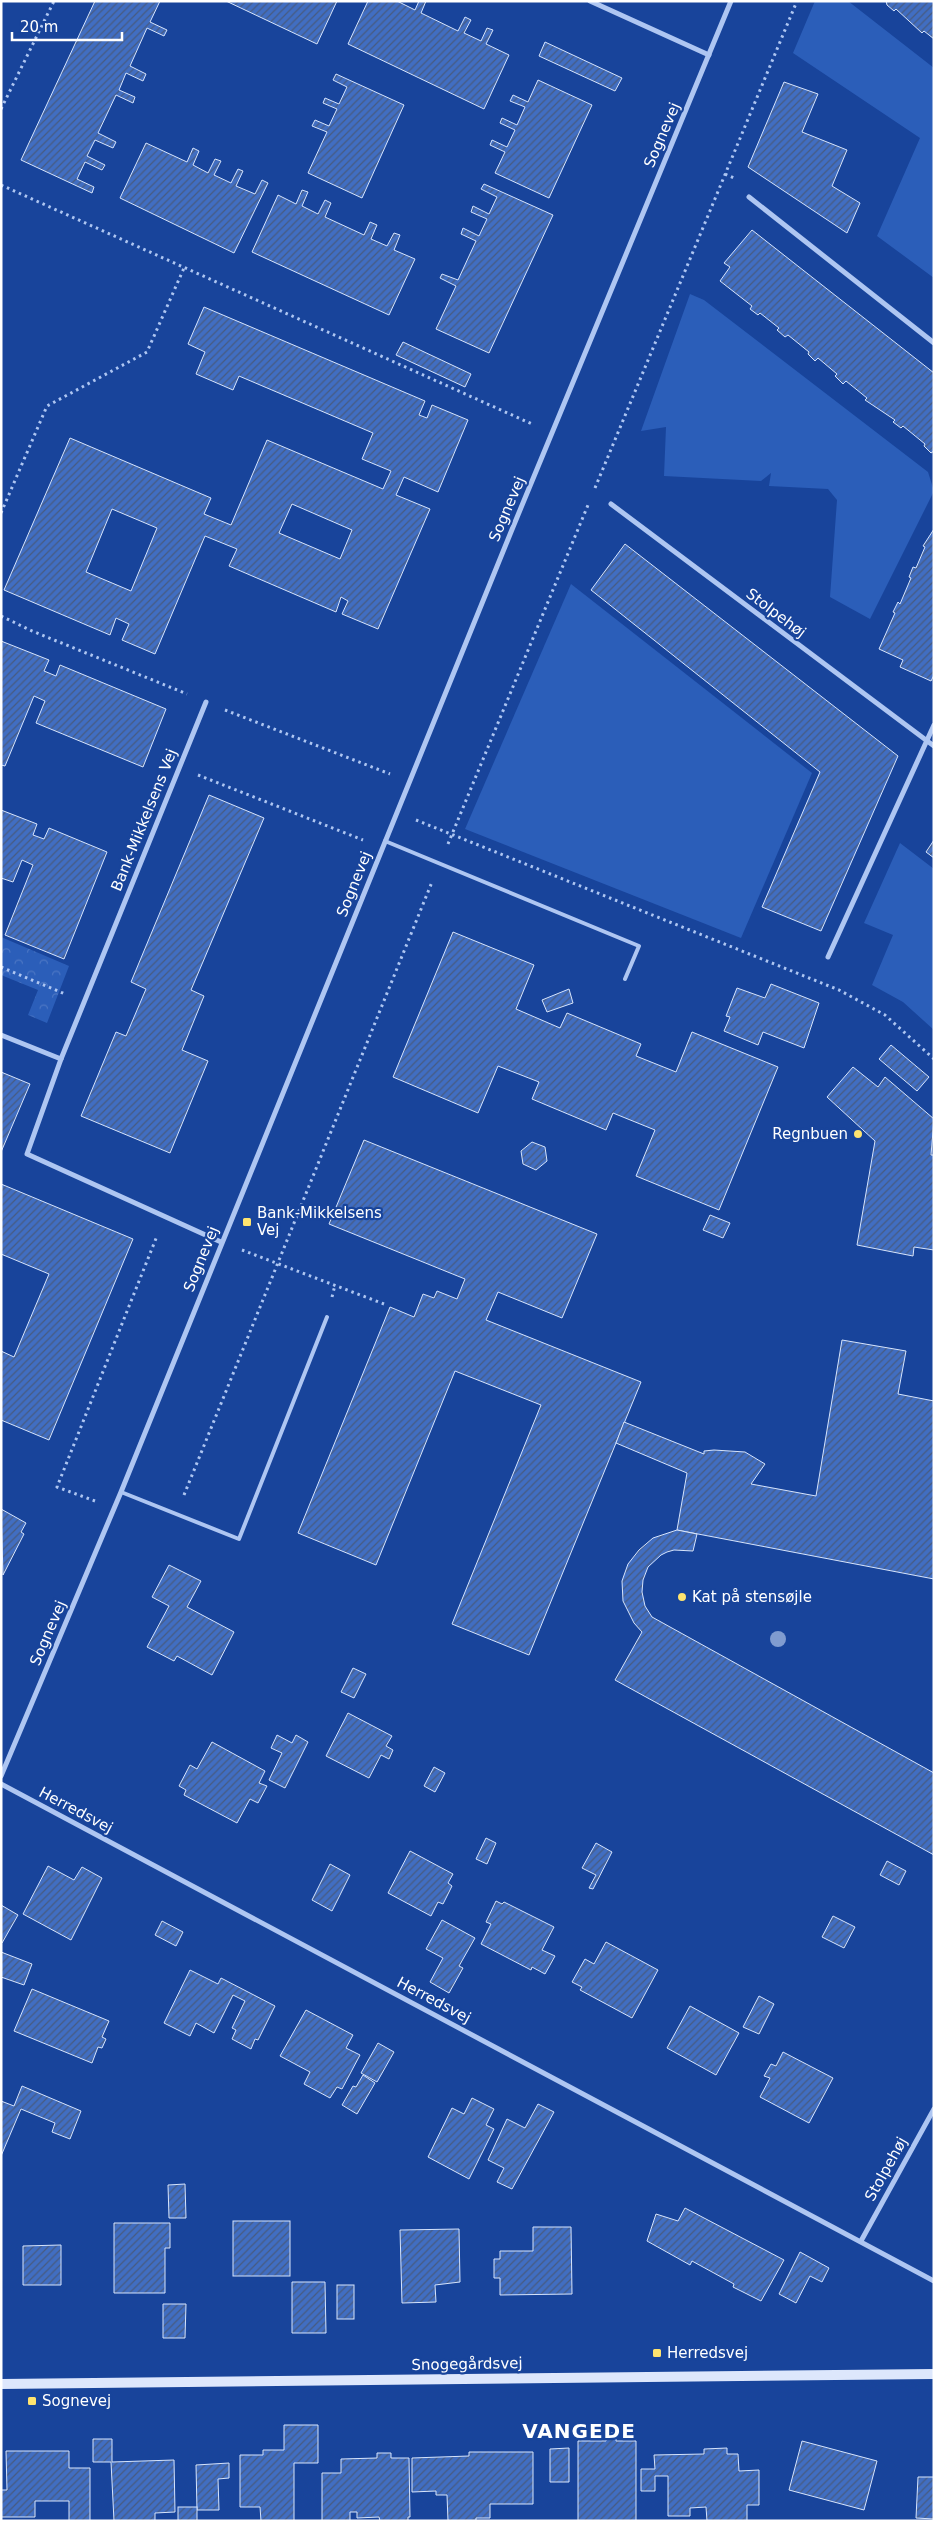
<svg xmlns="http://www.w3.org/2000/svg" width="935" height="2522" font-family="'DejaVu Sans',sans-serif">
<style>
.forest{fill:url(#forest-crowns)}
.green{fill:#2b5eb9}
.building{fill:url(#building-hatch);stroke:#d6e4fc;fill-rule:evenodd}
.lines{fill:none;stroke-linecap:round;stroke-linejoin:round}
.path{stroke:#aec6f2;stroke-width:3;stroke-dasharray:2.5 4;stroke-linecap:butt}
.lane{stroke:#aec6f2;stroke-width:4}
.street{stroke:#aec6f2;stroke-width:5}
.secondary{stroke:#dde7fc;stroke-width:10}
.tree{fill:#809cd0}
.poi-dot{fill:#ffe46f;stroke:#18449b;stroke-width:2}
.labels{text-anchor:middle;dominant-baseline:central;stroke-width:4.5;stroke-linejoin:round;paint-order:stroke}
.street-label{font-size:15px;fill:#fff;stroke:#18449b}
.poi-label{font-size:15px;fill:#fff;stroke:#18449b;text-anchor:start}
.district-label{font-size:20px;font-weight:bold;letter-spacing:1px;fill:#fff;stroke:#18449b}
</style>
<defs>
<pattern id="forest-crowns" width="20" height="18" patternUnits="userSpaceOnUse" patternTransform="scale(1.25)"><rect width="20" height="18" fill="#2b5eb9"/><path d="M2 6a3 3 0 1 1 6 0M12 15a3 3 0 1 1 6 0" fill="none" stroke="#4b76c4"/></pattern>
<pattern id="building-hatch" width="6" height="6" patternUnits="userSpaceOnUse" patternTransform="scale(1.25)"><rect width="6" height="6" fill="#416ec2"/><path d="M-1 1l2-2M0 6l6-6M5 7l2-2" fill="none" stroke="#475b81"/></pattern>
</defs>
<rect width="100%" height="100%" fill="#18449b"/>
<polygon class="forest" points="1,937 69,966 47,1023 28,1015 38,990 1,975"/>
<g class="green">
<polygon points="815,1 848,1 934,68 934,278 877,236 920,138 793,53"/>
<polygon points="690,294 704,300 928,472 934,491 870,619 830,597 837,500 828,489 769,486 771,473 761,481 664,476 666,427 641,431"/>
<polygon points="571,584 812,773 741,938 465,829"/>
<polygon points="900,843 934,869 934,1030 903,1002 872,985 893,935 864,923"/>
</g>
<g class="building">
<polygon points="95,1 160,1 150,22 167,30 164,36 147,28 130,66 146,74 143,81 126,73 119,90 135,97 133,103 116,95 98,133 116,142 113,148 95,140 87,156 105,165 102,170 85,162 77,179 94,187 92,193 21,160"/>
<polygon points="226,1 337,1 317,44"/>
<polygon points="368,1 397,1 415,10 419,1 426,1 421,13 458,31 465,17 471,20 464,33 481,41 487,28 493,30 486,44 509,55 484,109 348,44"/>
<polygon points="886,1 934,1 934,39 924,31 922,33 896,9 894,11 887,5"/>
<polygon points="545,42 622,78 615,91 539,56"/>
<polygon points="336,74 404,105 362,198 308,173 327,132 312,126 315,120 329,126 337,109 323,103 325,98 339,104 347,87 333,80"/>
<polygon points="538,80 592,105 549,198 495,173 505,152 490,145 492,140 507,147 515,130 500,123 502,118 517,125 525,107 510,101 513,95 528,102"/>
<polygon points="784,82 818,94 802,132 847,150 832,186 860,203 847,233 748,167"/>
<polygon points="146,143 187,162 193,148 199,151 193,165 208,173 215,159 221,161 214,175 231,183 238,169 243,171 236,186 255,194 262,180 268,183 234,253 120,198"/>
<polygon points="484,184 553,215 489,353 436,329 456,286 440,278 442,274 458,280 476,241 461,234 463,228 479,236 487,219 471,212 473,206 489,214 497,197 481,189"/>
<polygon points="302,190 308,192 302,206 318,214 325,200 331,203 325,217 364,235 370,222 377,225 371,239 387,246 394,233 400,235 394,250 415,259 389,315 252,252 278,195 296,204"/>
<polygon points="752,230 934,373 934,451 931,453 924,446 925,444 903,426 901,428 893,422 895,420 865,400 867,398 846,381 843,384 835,376 837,374 818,358 815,361 808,354 809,352 788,335 785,337 777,330 779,328 760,313 758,315 750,309 752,306 720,281 730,267 724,263"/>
<path d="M204,307L425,401L419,415L427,418L432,405L468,420L438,492L404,477L396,495L430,509L378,629L342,614L348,601L341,597L336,612L229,566L237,549L205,536L155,654L122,640L129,624L116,618L110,635L4,590L70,438L211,498L204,514L231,525L267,440L383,489L391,471L362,459L373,433L239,376L233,390L196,374L205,352L188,344ZM292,504L352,530L340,559L279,533ZM112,509L157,528L131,591L86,572Z"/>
<polygon points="403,342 471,374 465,387 396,355"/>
<polygon points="934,529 934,675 931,681 900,667 903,660 879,649 895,613 893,612 898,602 900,604 911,578 909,577 913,567 916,568 925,547 923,546"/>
<polygon points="625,544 898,756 821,931 762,907 820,772 591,590"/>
<polygon points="1,641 49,660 44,671 56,676 60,665 166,709 143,767 36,723 45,701 34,696 5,766 1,765"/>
<polygon points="209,795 264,818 191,990 204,996 182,1050 208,1061 170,1153 81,1116 116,1032 126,1036 146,989 131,982"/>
<polygon points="1,810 37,824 33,835 44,839 49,828 107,852 64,959 5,935 33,865 22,860 13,882 1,878"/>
<polygon points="934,840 934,858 926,852"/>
<polygon points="453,932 534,965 516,1009 560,1028 567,1013 641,1044 636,1056 676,1072 692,1032 778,1067 719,1210 636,1176 655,1130 613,1113 606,1130 532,1099 539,1082 498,1066 478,1113 393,1077"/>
<polygon points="771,984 819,1003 804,1048 763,1032 758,1045 724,1031 730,1017 726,1016 737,988 765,998"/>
<polygon points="569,989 573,1003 547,1012 542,1000"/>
<polygon points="891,1045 929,1077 917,1091 879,1059"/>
<polygon points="853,1067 878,1087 885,1077 934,1119 931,1155 934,1155 934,1250 914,1247 913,1256 857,1245 875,1141 827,1097"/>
<polygon points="1,1072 30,1084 1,1152"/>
<polygon points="364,1140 597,1234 562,1318 498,1292 486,1320 641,1382 529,1655 452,1624 541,1405 455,1371 376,1565 298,1533 390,1307 414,1317 423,1294 434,1298 437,1291 457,1299 465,1279 329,1224"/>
<polygon points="532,1142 545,1147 547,1161 536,1170 523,1164 521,1151"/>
<polygon points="1,1184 133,1239 49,1440 1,1420 1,1351 14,1357 49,1274 1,1254"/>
<polygon points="710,1215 730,1223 723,1238 703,1230"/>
<polygon points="842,1340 906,1351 898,1394 934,1401 934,1579 677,1530 687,1473 616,1443 624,1422 704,1454 704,1451 714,1450 745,1452 765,1464 751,1484 816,1496"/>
<polygon points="1,1509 26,1523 21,1532 24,1534 3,1575"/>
<polygon points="677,1530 697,1534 693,1551 674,1550 667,1552 661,1555 648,1567 643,1580 642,1592 645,1606 652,1617 934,1773 934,1855 615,1680 642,1632 634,1623 623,1601 622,1581 628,1564 639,1550 653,1538"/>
<polygon points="169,1565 201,1581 187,1607 234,1632 212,1675 177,1656 174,1661 147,1647 169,1606 152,1597"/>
<polygon points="353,1668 366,1674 354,1698 341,1692"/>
<polygon points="348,1713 392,1736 386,1746 393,1750 389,1759 381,1755 369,1778 326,1756"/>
<polygon points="277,1735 292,1743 296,1735 308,1742 285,1788 269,1780 282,1753 271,1748"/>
<polygon points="212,1742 265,1771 259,1783 267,1786 258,1803 250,1799 237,1823 184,1795 186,1790 179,1786 190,1765 197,1769"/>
<polygon points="434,1767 445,1773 435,1792 424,1786"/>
<polygon points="486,1838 496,1843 487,1864 476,1859"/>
<polygon points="596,1843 612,1852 593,1889 589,1888 596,1875 582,1868"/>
<polygon points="410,1851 453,1874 448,1883 452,1886 443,1904 438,1902 431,1916 388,1893"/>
<polygon points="887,1861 906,1871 899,1885 880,1875"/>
<polygon points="330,1864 350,1875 332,1911 312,1900"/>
<polygon points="48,1866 74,1880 82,1867 102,1878 71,1940 23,1914"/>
<polygon points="496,1901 502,1904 504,1902 554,1927 542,1950 555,1956 545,1974 532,1967 531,1970 481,1944 491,1924 486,1922"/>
<polygon points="1,1905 18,1915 2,1943 1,1943"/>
<polygon points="833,1916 855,1927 844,1948 822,1937"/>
<polygon points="442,1920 475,1938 459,1966 463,1968 449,1993 430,1982 443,1958 426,1949"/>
<polygon points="162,1921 183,1932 176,1946 155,1935"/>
<polygon points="606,1942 658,1970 632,2018 580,1990 582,1987 572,1982 585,1959 594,1964"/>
<polygon points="1,1952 32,1964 24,1985 1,1977"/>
<polygon points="190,1970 218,1984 221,1978 275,2006 258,2040 255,2039 251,2049 232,2039 236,2030 232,2028 245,2001 233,1995 214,2033 196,2023 190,2036 164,2023"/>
<polygon points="32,1989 109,2021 102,2037 106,2039 102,2048 98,2047 92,2063 14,2031"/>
<polygon points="759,1996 774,2004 759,2034 743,2027"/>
<polygon points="690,2006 739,2033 716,2075 667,2048"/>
<polygon points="306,2010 353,2035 346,2048 360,2055 342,2089 337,2087 330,2098 304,2084 310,2072 280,2056"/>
<polygon points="378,2043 394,2052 377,2082 361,2073"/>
<polygon points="783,2052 833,2078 809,2123 760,2097 770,2078 764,2076 771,2064 776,2066"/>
<polygon points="363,2075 375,2083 357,2114 342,2105 353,2086 356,2087"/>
<polygon points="22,2086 81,2111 70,2139 52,2132 55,2123 21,2109 1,2156 1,2101 14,2106"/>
<polygon points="472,2098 494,2109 486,2125 494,2129 469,2179 428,2157 452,2108 464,2114"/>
<polygon points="538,2104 554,2112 512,2189 497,2182 504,2168 488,2160 507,2119 525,2128"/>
<polygon points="185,2184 186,2218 169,2218 168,2185"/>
<polygon points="685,2208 784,2260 761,2301 733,2287 734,2284 692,2261 690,2265 647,2241 656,2214 678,2221"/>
<rect x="233" y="2221" width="57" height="55"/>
<polygon points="114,2223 170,2223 170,2248 165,2248 165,2293 114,2293"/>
<polygon points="533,2227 571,2227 572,2294 500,2295 500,2278 494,2278 494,2259 500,2259 500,2251 533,2251"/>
<polygon points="459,2229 460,2282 435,2285 436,2302 402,2303 400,2230"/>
<polygon points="61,2245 61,2285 23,2285 23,2246"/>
<polygon points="800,2252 829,2268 822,2282 810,2276 796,2303 779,2294"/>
<polygon points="292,2282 325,2282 326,2333 292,2333"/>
<rect x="337" y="2285" width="17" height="34"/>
<polygon points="163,2304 186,2304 185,2338 163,2338"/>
<polygon points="284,2425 318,2425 318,2463 294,2463 294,2521 261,2521 260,2507 240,2507 240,2455 263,2455 263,2450 284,2450"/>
<polygon points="606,2433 616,2433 616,2441 636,2441 636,2521 578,2521 578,2441 606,2441"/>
<polygon points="93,2439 112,2439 112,2462 174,2460 175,2512 155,2513 155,2521 114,2521 111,2462 93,2462"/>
<polygon points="802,2441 877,2461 864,2510 789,2490"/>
<polygon points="569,2448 569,2482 550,2482 550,2449"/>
<polygon points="727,2448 727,2454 738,2454 739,2471 759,2470 759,2505 747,2505 747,2521 707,2521 706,2507 690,2508 690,2516 668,2516 668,2476 655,2476 655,2491 641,2491 641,2469 655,2469 654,2455 704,2454 704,2449"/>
<polygon points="6,2451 69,2451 69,2468 90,2468 90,2521 69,2521 69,2501 35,2501 35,2517 1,2517 1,2490 7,2490"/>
<polygon points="469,2452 533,2452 533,2504 490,2504 490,2518 476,2518 476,2521 448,2521 447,2495 436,2495 436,2491 412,2492 412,2458 469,2456"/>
<polygon points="377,2453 391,2453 391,2458 409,2458 410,2517 408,2517 408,2521 380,2521 379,2517 357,2518 357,2512 350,2512 350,2521 322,2521 322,2473 341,2473 341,2459 377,2458"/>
<polygon points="229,2463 229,2478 218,2479 219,2510 197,2510 196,2465"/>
<polygon points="918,2477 934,2477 934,2519 916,2518"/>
<rect x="178" y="2507" width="19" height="14"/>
</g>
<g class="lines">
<g class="path">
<polyline points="1,109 54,1"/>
<polyline points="725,174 736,179"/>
<polyline points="1,185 532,424"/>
<polyline points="595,488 797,1"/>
<polyline points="1,513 47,406 147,352 184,268"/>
<polyline points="1,616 32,631 187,694"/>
<polyline points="225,710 390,774"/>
<polyline points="198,775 363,840"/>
<polyline points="416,820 839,990 885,1015 934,1059"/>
<polyline points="448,844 588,505"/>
<polyline points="1,967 65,994"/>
<polyline points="242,1250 384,1304"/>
<polyline points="332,1297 335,1285"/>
<polyline points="184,1495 432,882"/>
<polyline points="95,1501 57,1487 157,1236"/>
</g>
<g class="lane">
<polyline points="385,841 639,946 625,979"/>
<polyline points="121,1492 239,1539 327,1317"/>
</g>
<g class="street">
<polyline points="590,1 709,55"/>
<polyline points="749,197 934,343"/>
<polyline points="611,504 934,746"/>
<polyline points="206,702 61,1059 27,1154 221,1242"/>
<polyline points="828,957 934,725"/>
<polyline points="1,1035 61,1059"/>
<polyline points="1,1776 121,1492 513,527 731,1"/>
<polyline points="1,1784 934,2281"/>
<polyline points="861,2241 934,2109"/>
</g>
<polyline class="secondary" points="1,2384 934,2374"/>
</g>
<circle class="tree" cx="778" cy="1639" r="8"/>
<g class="poi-dot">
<circle cx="858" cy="1134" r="5"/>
<rect x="242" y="1217" width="10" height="10" rx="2.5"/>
<circle cx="682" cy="1597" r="5"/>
<rect x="652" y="2348" width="10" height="10" rx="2.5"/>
<rect x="27" y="2396" width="10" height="10" rx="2.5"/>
</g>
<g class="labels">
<g class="street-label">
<text transform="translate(662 135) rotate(-67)">Sognevej</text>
<text transform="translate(507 509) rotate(-67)">Sognevej</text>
<text transform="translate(776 613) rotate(37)">Stolpehøj</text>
<text transform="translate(144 820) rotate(-68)">Bank-Mikkelsens Vej</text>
<text transform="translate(354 884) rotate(-68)">Sognevej</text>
<text transform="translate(201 1259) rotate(-68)">Sognevej</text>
<text transform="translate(48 1633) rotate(-67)">Sognevej</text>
<text transform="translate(76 1810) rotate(28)">Herredsvej</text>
<text transform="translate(434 2000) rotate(28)">Herredsvej</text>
<text transform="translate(886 2169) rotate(-61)">Stolpehøj</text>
<text transform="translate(467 2364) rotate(-1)">Snogegårdsvej</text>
</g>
<g class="poi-label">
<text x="848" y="1134" text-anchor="end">Regnbuen</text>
<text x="257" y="1213">Bank-Mikkelsens<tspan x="257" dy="17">Vej</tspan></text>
<text x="692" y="1597">Kat på stensøjle</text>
<text x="667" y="2353">Herredsvej</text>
<text x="42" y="2401">Sognevej</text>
</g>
<g class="district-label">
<text x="579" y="2431">VANGEDE</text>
</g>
</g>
<rect width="935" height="2522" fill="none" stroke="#ffffff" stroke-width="5"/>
<path d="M12 32v8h110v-8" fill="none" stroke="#ffffff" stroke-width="2.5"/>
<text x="20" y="32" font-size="15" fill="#ffffff" stroke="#18449b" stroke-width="4" paint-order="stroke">20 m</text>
</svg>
